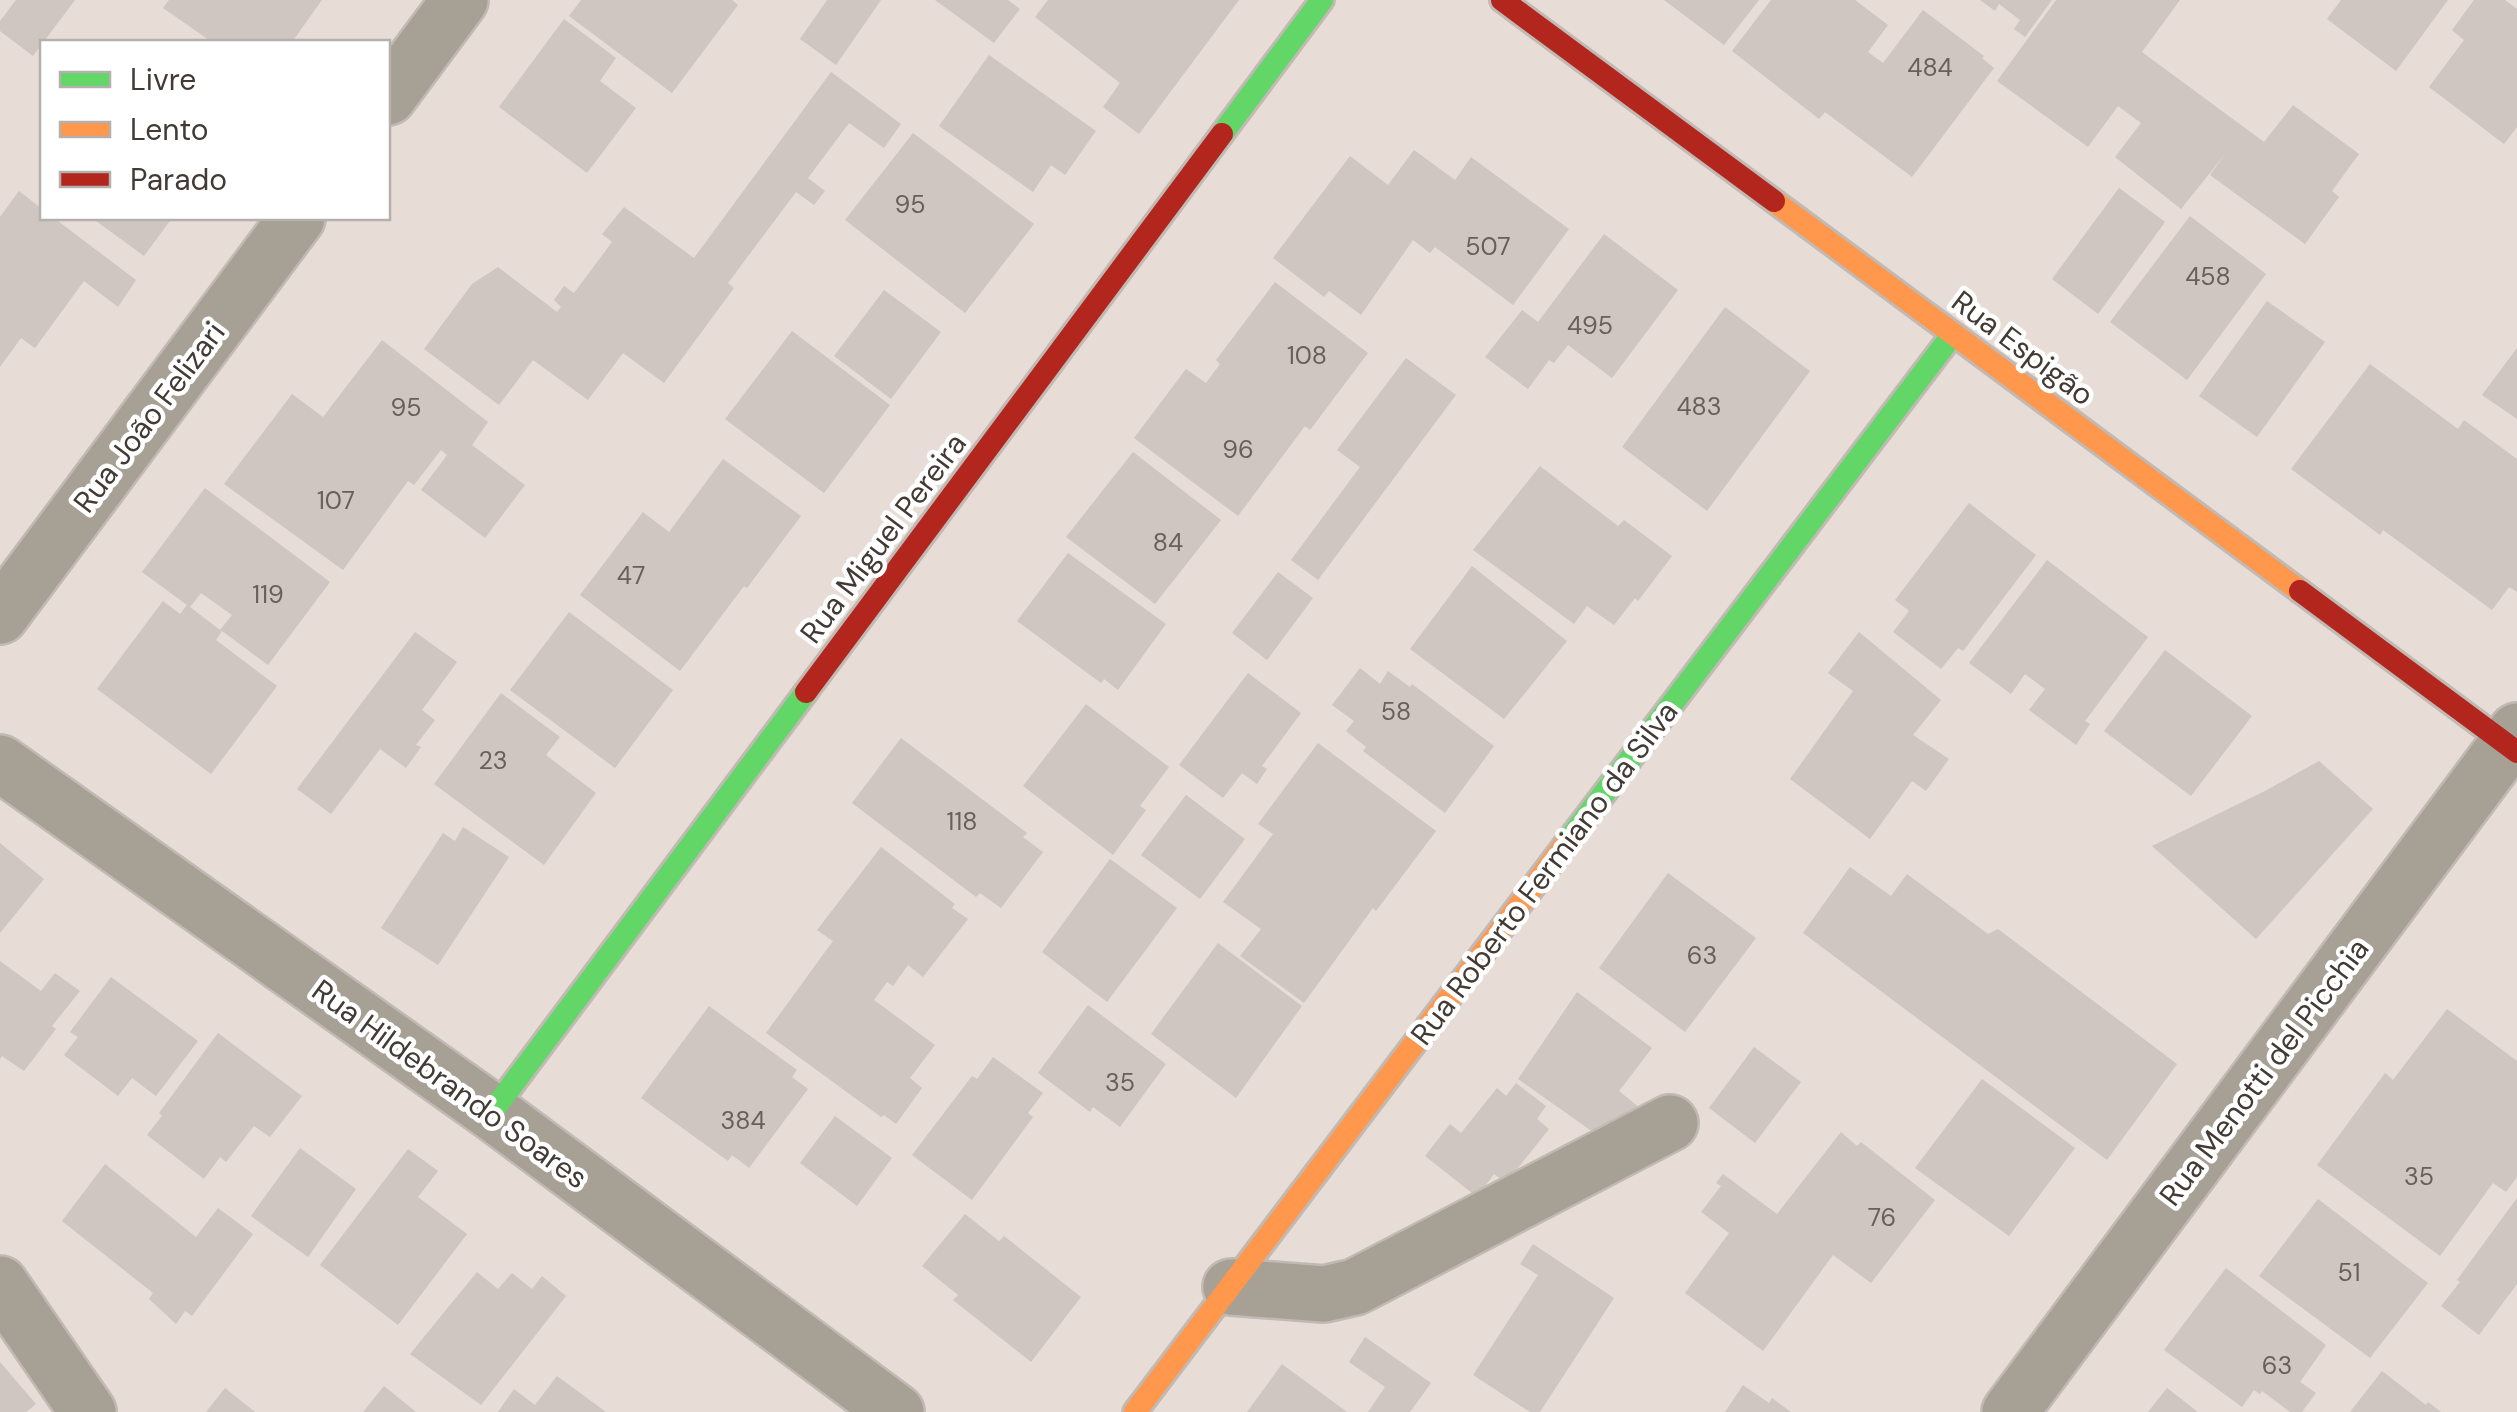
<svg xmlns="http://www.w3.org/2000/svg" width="2517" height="1412" font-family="'DM Sans',sans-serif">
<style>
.building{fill:#cfc5c1;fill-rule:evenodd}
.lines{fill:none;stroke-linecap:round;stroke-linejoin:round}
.street-casing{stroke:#c1b9b4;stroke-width:60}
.fast-casing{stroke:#c1b9b4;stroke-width:28}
.slow-casing{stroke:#c1b9b4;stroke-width:28}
.jam-casing{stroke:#c1b9b4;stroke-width:28}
.street{stroke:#a6a095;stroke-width:55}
.fast{stroke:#63d668;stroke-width:22}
.slow{stroke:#ff974d;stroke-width:22}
.jam{stroke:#b3261e;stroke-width:22}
.labels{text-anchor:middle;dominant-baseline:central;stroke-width:9;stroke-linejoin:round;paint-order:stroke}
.number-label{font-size:25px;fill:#685f5a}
.street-label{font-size:30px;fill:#423a35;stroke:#fff}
</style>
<rect width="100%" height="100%" fill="#e7dcd6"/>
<g class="building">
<polygon points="16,0 75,0 33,56 0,31 0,21"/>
<polygon points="169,0 322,0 292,42 212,42 163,8"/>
<polygon points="581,0 732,0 738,5 672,93 569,16"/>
<polygon points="827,0 881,0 836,65 800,39"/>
<polygon points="935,0 1008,0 1020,9 994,43"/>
<polygon points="1048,0 1239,0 1139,134 1103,107 1120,83 1035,17"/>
<polygon points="1664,0 1759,0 1724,45"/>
<polygon points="1771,0 1855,0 1888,25 1868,52 1883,63 1923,10 1984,56 1982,58 1994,68 1912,177 1825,112 1819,119 1732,51"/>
<polygon points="1980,0 2052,0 2025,37 2014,29 2020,20 1999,4 1995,11"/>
<polygon points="2056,0 2180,0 2142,52 2264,142 2293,105 2359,154 2332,191 2339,197 2305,244 2210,175 2225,154 2181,209 2115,157 2141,123 2118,106 2088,147 1997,81"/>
<polygon points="2341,0 2448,0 2396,71 2327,19"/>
<polygon points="2474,0 2505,0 2517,9 2517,127 2504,144 2429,87 2464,40 2452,30"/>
<polygon points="564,19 616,58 600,81 636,108 587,173 499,107"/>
<polygon points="989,55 1096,131 1065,175 1051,165 1033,192 939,126"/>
<polygon points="831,72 901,124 884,148 849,123 808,178 825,191 814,205 796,192 728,283 734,288 664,383 623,353 588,400 533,360 499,405 424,349 472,284 498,267 557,312 561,307 554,300 564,286 574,293 612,242 602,234 624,207 694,258"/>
<polygon points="913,133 1034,224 965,313 845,220"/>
<polygon points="1414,150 1455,180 1471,157 1569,229 1513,305 1435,247 1430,253 1413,240 1361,315 1329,291 1324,297 1273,258 1350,156 1388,185"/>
<polygon points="2119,188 2165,222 2098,314 2052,279"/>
<polygon points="19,191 42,209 42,218 54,218 136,280 118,307 84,281 35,348 21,338 0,367 0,217"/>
<polygon points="2190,216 2266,274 2187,380 2110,322"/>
<polygon points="92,218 172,218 144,256"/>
<polygon points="1604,234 1678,290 1612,378 1568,345 1554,363 1549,360 1528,389 1485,357 1522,310 1538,322"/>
<polygon points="1275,282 1368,353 1310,430 1305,426 1238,516 1134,438 1186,369 1206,383 1220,364 1216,360"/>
<polygon points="884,290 941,332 891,399 834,356"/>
<polygon points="2267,301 2325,342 2257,437 2199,396"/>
<polygon points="1725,307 1810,371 1707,511 1622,447"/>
<polygon points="792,331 890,405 824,493 725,419"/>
<polygon points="382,340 488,422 472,445 525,485 485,538 421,490 447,455 441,450 414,485 408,481 343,570 224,484 292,394 323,417"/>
<polygon points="2517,348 2517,419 2482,395"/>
<polygon points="1406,358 1456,395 1318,580 1291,560 1360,467 1337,450"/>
<polygon points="2370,364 2458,429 2464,420 2517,459 2517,592 2509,587 2492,610 2383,530 2380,535 2291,469"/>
<polygon points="1133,452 1221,520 1155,604 1066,537"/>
<polygon points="723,459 801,516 747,588 744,586 680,671 580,595 643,512 669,532"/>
<polygon points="1540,466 1618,526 1624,520 1672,556 1638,601 1635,598 1614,625 1587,606 1574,624 1473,550"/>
<path d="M205,488L330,582L268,665L222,631L216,640L277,686L211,774L97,689L163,601L180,614L187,605L142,572ZM201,593L232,615L220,630L190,607Z"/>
<polygon points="1969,503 2036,555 1963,651 1958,648 1941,669 1893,632 1909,611 1895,600"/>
<polygon points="1068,553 1166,624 1118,690 1104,679 1101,683 1017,621"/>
<polygon points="2047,560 2148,637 2085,721 2090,724 2076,745 2029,710 2045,689 2025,674 2011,694 1969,663"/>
<polygon points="1472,566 1567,641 1504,719 1410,649"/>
<polygon points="1278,572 1313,598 1267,660 1232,633"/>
<polygon points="569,612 673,690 615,768 510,690"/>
<polygon points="415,632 457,662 422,710 435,720 416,745 421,747 406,768 380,749 331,814 297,789"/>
<polygon points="1859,632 1941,700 1913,735 1949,759 1926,791 1912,781 1870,839 1790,779 1853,691 1828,673"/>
<polygon points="2165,650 2252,716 2191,796 2104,731"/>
<polygon points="1360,668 1380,684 1388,671 1410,687 1412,684 1494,746 1445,813 1363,751 1366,747 1346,731 1354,721 1332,705"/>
<polygon points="1248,673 1301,713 1262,766 1267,769 1257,784 1242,773 1223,798 1179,765"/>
<polygon points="501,693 560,737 546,755 596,793 544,865 434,784"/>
<polygon points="1086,704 1169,767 1140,806 1146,810 1113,855 1023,786"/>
<polygon points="901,738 1027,833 1023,837 1043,852 1001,908 980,893 976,897 852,803"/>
<polygon points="1318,743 1436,831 1376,911 1373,908 1304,1003 1240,956 1261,929 1223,902 1273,834 1258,824"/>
<polygon points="2319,761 2373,809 2256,939 2152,846 2265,791"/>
<polygon points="1186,795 1245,839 1200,899 1141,855"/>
<polygon points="463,827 509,857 438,965 381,928 443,833 455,841"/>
<polygon points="0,843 44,879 0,933"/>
<polygon points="881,847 955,904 952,908 968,919 923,977 908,965 893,986 887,982 874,1000 935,1045 910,1078 922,1088 896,1124 884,1115 881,1117 766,1033 833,941 817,930"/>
<polygon points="1110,859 1177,908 1107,1002 1042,952"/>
<polygon points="1850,867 1891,896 1907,874 1988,934 1998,929 2177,1064 2107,1160 1803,933"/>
<polygon points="1668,873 1756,938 1685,1032 1599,968"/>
<polygon points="1218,943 1302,1006 1236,1098 1151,1034"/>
<polygon points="0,961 41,991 55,973 80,991 52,1026 56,1029 24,1071 2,1056 0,1059"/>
<polygon points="111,977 198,1041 156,1096 132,1078 118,1096 64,1055 78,1037 70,1032"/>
<polygon points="1577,992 1652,1048 1619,1091 1640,1108 1593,1132 1518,1079"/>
<polygon points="1088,1005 1166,1064 1120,1127 1093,1107 1090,1112 1038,1073"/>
<polygon points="709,1006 797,1070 792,1077 808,1089 749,1168 732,1155 728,1161 641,1098"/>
<polygon points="2447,1009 2517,1061 2517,1177 2506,1192 2493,1183 2440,1256 2317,1165 2385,1073 2393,1080"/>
<polygon points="218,1033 302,1096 270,1137 254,1126 226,1162 220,1157 204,1179 147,1135 162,1116 159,1113"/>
<polygon points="1754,1047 1801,1082 1755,1143 1709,1108"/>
<polygon points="993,1057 1043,1093 1028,1113 1033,1117 972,1200 912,1155 972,1076 977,1079"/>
<polygon points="1982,1079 2075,1148 2009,1236 1915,1168"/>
<polygon points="1516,1083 1546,1106 1537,1119 1549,1129 1506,1183 1494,1174 1477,1197 1425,1156 1450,1124 1461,1133 1497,1088 1506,1096"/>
<polygon points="835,1116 892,1158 857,1206 800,1163"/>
<polygon points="1841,1132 1857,1146 1861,1142 1935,1200 1871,1283 1833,1255 1763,1351 1685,1293 1729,1233 1701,1212 1721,1186 1716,1183 1723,1174 1777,1214"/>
<polygon points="300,1148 356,1189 308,1257 251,1216"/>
<polygon points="408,1149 438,1171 418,1197 467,1234 398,1325 320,1265"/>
<polygon points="105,1164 196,1237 218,1208 253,1234 192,1316 185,1311 176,1324 149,1299 153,1293 62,1221"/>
<polygon points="2517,1198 2517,1284 2479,1335 2441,1306 2460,1282 2457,1280"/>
<polygon points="2318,1199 2428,1283 2370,1358 2259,1276"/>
<polygon points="965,1214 999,1241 1004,1236 1081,1297 1031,1362 953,1300 958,1295 922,1266"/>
<polygon points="1533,1244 1614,1298 1540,1412 1530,1412 1473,1375 1538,1275 1520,1264"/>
<polygon points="2226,1268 2326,1345 2300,1382 2316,1393 2302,1412 2290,1412 2262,1391 2260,1394 2254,1390 2242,1407 2164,1350"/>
<polygon points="477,1272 498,1289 512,1273 532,1289 542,1276 566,1296 481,1405 410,1354"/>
<polygon points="1365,1337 1431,1383 1410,1412 1368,1412 1385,1387 1349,1362"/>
<polygon points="0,1362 36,1404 26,1412 0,1412"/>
<polygon points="1282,1364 1347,1412 1247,1412"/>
<polygon points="2382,1371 2426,1405 2428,1402 2441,1412 2350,1412"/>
<polygon points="557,1376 606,1412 498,1412 514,1389 535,1405"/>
<polygon points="1743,1385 1769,1403 1772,1398 1791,1412 1725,1412"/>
<polygon points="384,1386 416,1412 363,1412"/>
<polygon points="225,1388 255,1412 206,1412"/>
<polygon points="2167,1388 2198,1412 2148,1412"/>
</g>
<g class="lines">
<g class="street-casing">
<g id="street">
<polyline points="388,97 460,0"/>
<polyline points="0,616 297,218"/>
<polyline points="0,763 492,1112 896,1412"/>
<polyline points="0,1284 88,1412"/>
<polyline points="1231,1287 1324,1294 1355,1287 1670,1123"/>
<polyline points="2010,1412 2517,731"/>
</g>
</g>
<g class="fast-casing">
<g id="fast">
<polyline points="1222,134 1322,0"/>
<polyline points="1565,845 1953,334"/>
<polyline points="492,1112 806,692"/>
</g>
</g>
<g class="slow-casing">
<g id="slow">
<polyline points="1774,201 2300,591"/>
<polyline points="1135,1412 1565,845"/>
</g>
</g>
<g class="jam-casing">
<g id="jam">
<polyline points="1502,0 1774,201"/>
<polyline points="2300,591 2517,752"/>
<polyline points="806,692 1222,134"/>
</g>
</g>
<use href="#street" class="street"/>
<use href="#fast" class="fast"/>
<use href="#slow" class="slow"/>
<use href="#jam" class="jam"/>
</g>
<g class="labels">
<g class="number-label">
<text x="1930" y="67">484</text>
<text x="910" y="204">95</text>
<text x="1488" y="246">507</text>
<text x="2208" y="276">458</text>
<text x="1590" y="325">495</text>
<text x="1307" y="355">108</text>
<text x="1699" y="406">483</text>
<text x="406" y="407">95</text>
<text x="1238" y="449">96</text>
<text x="336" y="500">107</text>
<text x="1168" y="542">84</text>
<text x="631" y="575">47</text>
<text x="268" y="594">119</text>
<text x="1396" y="711">58</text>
<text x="493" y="760">23</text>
<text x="962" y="821">118</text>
<text x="1702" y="955">63</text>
<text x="1120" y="1082">35</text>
<text x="743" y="1120">384</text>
<text x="2419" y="1176">35</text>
<text x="1882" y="1217">76</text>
<text x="2349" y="1272">51</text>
<text x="2277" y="1365">63</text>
</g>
<g class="street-label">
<text transform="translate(2023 348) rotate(37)">Rua Espigão</text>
<text transform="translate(149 417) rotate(-53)">Rua João Felizari</text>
<text transform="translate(883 538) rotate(-53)">Rua Miguel Pereira</text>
<text transform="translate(1544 873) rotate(-53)">Rua Roberto Fermiano da Silva</text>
<text transform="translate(2264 1072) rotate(-53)">Rua Menotti del Picchia</text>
<text transform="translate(450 1084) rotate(36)">Rua Hildebrando Soares</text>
</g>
</g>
<rect x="40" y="40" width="350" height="180" fill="#ffffff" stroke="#b3b0ae" stroke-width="2.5"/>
<rect x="60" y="72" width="50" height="15" fill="#63d668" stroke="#b3b0ae" stroke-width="2.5"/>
<text x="130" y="90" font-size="30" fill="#423a35">Livre</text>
<rect x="60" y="122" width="50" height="15" fill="#ff974d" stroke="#b3b0ae" stroke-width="2.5"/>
<text x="130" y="140" font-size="30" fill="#423a35">Lento</text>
<rect x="60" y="172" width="50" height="15" fill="#b3261e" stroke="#b3b0ae" stroke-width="2.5"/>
<text x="130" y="190" font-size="30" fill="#423a35">Parado</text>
</svg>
